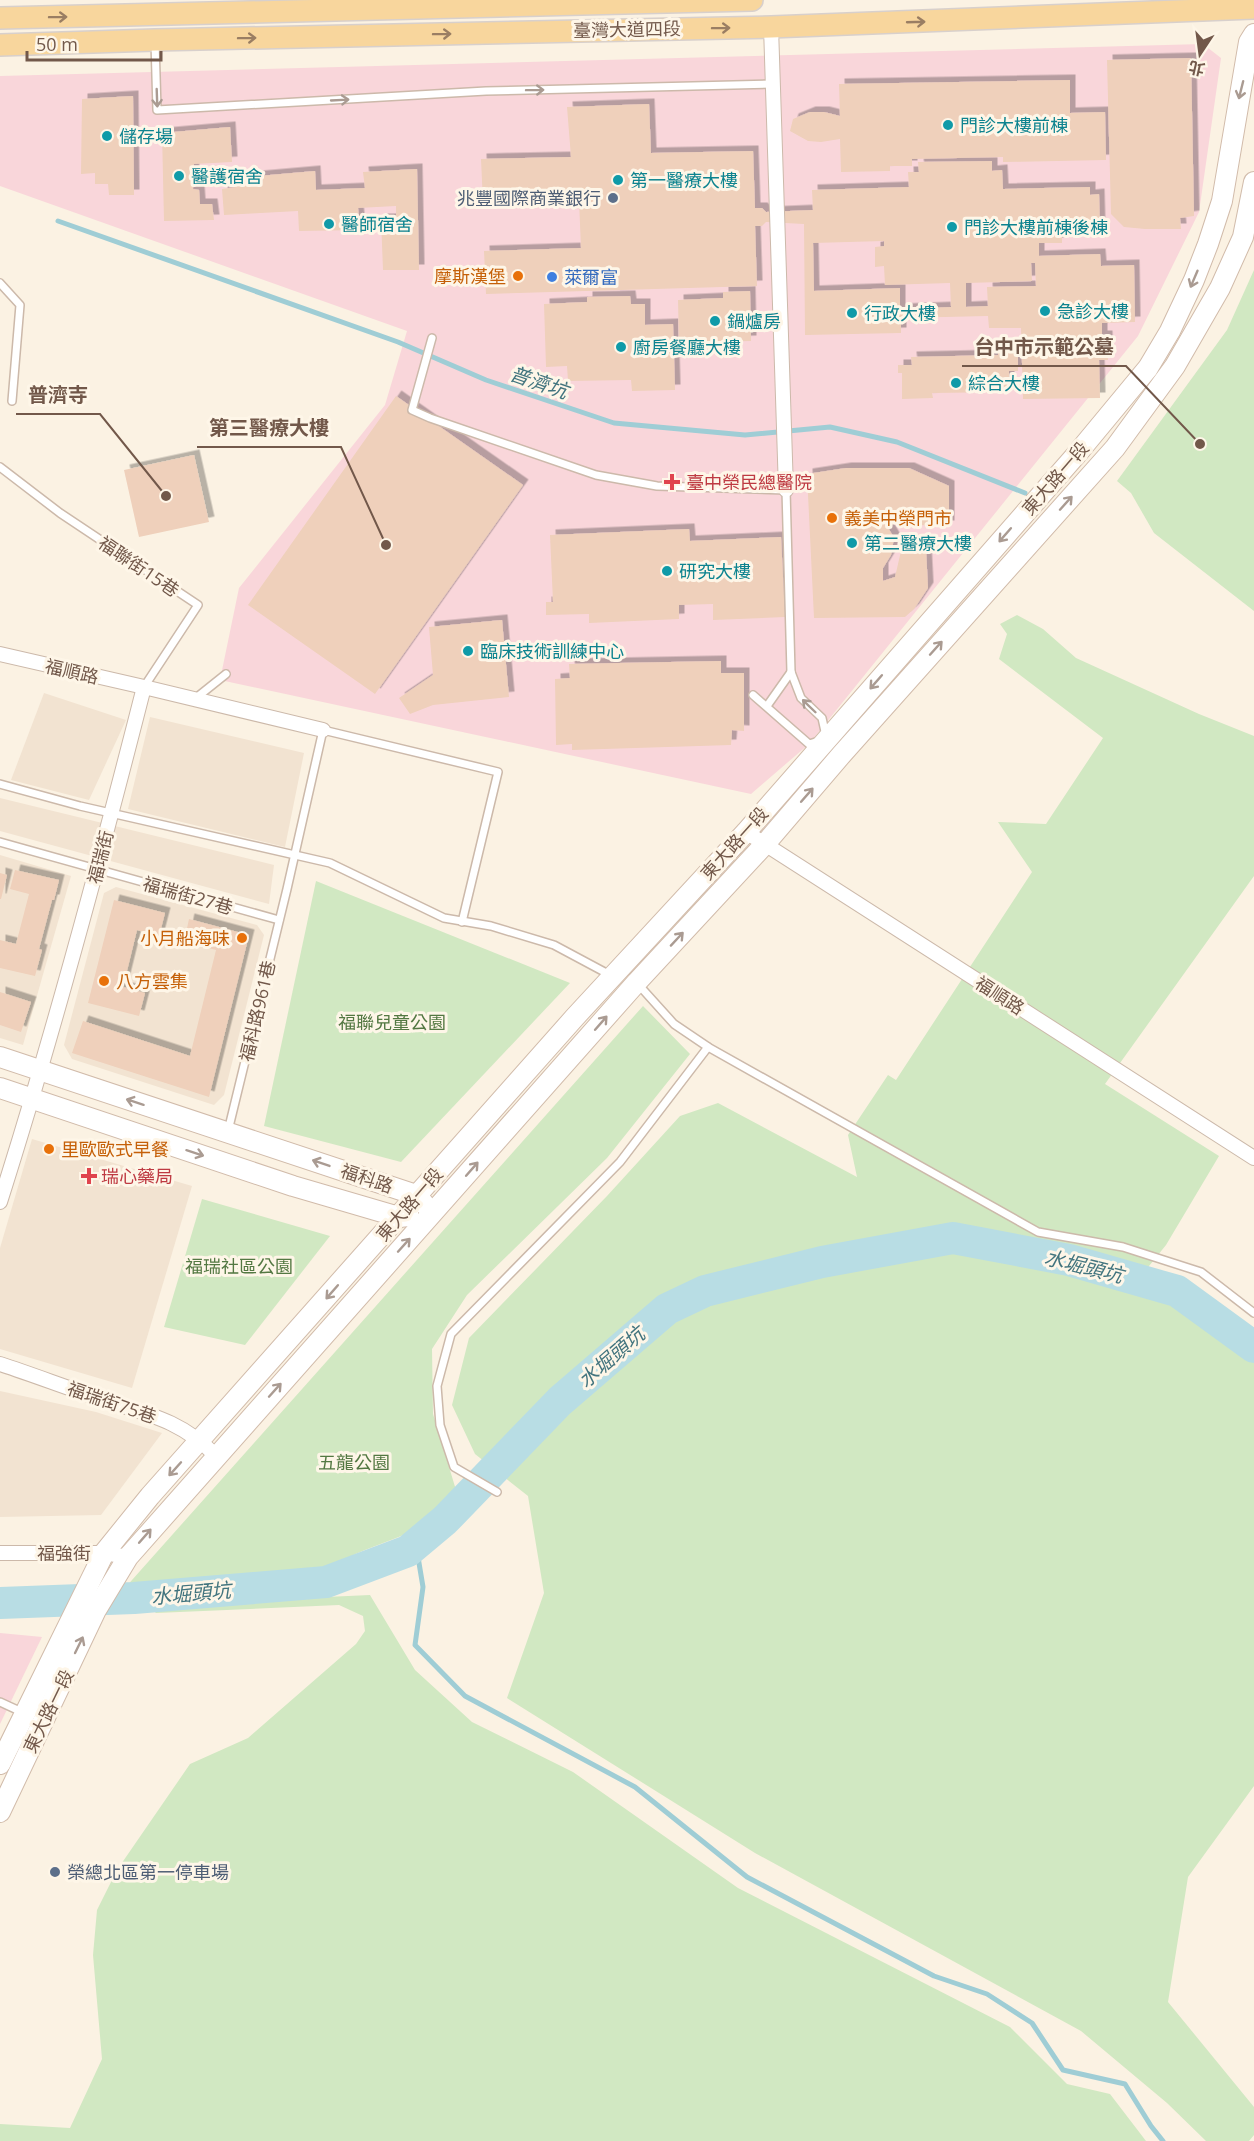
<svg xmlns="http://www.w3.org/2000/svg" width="1254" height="2141" font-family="'Open Sans','Noto Sans TC',sans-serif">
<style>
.residential{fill:#f2e3d1}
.medical{fill:#f9d6da}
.green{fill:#d1e8c2}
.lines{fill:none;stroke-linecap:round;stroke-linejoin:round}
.stream{stroke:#9fcdd5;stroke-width:5}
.river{stroke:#b8dde4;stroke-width:32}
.building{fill:#efd0bb;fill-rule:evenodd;filter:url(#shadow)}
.lane-casing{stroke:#ccb9aa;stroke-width:10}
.street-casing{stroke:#ccb9aa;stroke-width:16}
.secondary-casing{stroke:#d1bbaa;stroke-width:22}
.primary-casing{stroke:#d8d0cc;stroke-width:24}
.lane{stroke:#fff;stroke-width:7}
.street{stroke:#fff;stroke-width:14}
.secondary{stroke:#fff;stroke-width:20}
.primary{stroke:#f8d69d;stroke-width:21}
.oneway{stroke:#9a7e63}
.oneway2{stroke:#aa9b92}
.culture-dot{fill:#0f9aa8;stroke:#fef6e8;stroke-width:2}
.service-dot{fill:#5c6f8a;stroke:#fef6e8;stroke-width:2}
.food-dot{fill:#e8710a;stroke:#fef6e8;stroke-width:2}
.shop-dot{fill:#3f7fe0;stroke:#fef6e8;stroke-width:2}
.health-dot{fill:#e0444e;stroke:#fef6e8;stroke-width:2}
.labels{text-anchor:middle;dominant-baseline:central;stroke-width:6;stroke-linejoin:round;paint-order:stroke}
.street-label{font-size:18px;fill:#72584a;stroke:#fef6e8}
.culture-label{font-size:18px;fill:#0d838f;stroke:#fef6e8;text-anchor:start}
.service-label{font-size:18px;fill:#4e5e75;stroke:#fef6e8;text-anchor:end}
.food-label{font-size:18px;fill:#c56008;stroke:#fef6e8;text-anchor:start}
.shop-label{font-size:18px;fill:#366cbe;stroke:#fef6e8;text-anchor:start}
.health-label{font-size:18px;fill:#be3a42;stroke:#fef6e8;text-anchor:start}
.park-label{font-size:18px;fill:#537842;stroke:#fef6e8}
.water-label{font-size:20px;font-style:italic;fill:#42747e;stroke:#fef6e8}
.leader{fill:none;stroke:#72584a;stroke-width:2}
.callout-dot{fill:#72584a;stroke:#fef6e8;stroke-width:2}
.callout-label{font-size:20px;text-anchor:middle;font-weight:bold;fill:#72584a;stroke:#fef6e8;stroke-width:6;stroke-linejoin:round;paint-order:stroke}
</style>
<defs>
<filter id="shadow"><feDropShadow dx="5.5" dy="-5.5" stdDeviation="0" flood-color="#0004"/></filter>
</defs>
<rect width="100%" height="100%" fill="#fbf2e3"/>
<g class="residential">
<polygon points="44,693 126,720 89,800 11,780"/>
<polygon points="150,717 304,753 285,847 128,809"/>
<polygon points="0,798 274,865 269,904 0,831"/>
<polygon points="0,855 71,876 23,1045 0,1038"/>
<polygon points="116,887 257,925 264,935 224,1095 214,1105 72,1059 64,1045 104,893"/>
<polygon points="32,1139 192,1186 132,1388 0,1349 0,1248"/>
<polygon points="0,1391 96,1412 162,1433 101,1515 0,1517"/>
</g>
<g class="medical">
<polygon points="1203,44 1221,58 1199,212 1138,336 809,744 751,794 220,680 239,588 385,405 407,331 0,186 0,76"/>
<polygon points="0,1633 42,1637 0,1724"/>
</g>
<g class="green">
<polygon points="1254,270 1254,611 1154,533 1131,493 1117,481 1227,330"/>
<polygon points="1017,615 1043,629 1076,658 1199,714 1254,736 1254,876 1105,1084 1219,1156 1166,1245 1145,1271 1191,1292 1254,1333 1254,1786 1188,1877 1168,2002 1254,2107 1254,2135 1249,2141 1206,2141 1167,2103 1081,2031 755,1853 507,1698 544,1593 528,1496 475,1454 452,1405 469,1338 607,1196 680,1116 718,1103 857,1177 848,1135 888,1075 896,1080 1032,872 998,822 1046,824 1103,738 999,659 1007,634 1000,624"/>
<polygon points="316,881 570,983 401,1162 264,1126"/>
<path d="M643,1006L690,1054L607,1158L467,1295L432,1349L433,1414L456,1490C448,1500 439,1515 428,1522C397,1543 355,1547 327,1572L124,1589Z"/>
<polygon points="202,1199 330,1236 245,1345 164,1327"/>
<polygon points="370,1595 415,1670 472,1722 573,1772 738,1888 1010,2027 1067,2084 1110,2094 1146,2141 0,2141 0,2124 70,2128 102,2059 93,1955 97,1910 117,1870 190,1764 248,1738 356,1644 365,1631 363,1616 339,1605 156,1613 147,1605"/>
</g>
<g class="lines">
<g class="stream">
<polyline points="58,221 398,342 486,380 614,423 745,435 830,427 897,442 1025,493"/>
<polyline points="416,1545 423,1587 415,1645 465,1696 635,1787 747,1877 934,1976 987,1994 1032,2023 1063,2070 1125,2084 1151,2126 1163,2141"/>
</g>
<polyline class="river" points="0,1603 134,1598 326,1582 408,1551 445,1520 560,1401 667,1309 705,1291 822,1262 953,1238 1069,1260 1177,1291 1254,1347"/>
</g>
<g class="building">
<polygon points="1191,58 1194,216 1180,218 1181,229 1145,229 1124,227 1111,214 1107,60"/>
<polygon points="1070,80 1070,113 1105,112 1106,160 1003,162 1003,157 912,159 912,166 890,166 890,171 841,172 840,139 821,142 808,141 790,131 793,119 810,112 824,112 840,116 839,84"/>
<polygon points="133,96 134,195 109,195 108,184 95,184 95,173 81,174 82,99"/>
<path d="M649,104L651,153L753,151L755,208H762L766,212L813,210L812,190L909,187L908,172H919L918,162L992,161V171L1002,170L1003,189L1090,187V195L1099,194L1100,230L1062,231V243H1039V256L1100,254L1101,266L1134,265L1135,322L1102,323V336H1107L1108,360H1099L1100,398L1023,399L1021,328H989L988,316L901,318V333L805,335L804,224L766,222L762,226H755L757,286L486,294L484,251L581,248L579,200L483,203L481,159L571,157L567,107ZM884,241V246L875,247V267L884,266L885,285L950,283L951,307L900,309V288L814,291L813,243ZM1031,263H1035L1036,286L987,287L988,306L966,307V283L1032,281Z"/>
<polygon points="230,127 232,162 194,164 193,189 199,190 200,204 212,204 214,220 164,221 162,133"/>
<polygon points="417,169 419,270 383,270 381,219 396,219 396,206 358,208 360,230 299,231 298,211 224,215 222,189 236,187 236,178 315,171 316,190 365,188 363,172"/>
<polygon points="750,291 751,341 679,343 678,300 723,298 723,292"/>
<polygon points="630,296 631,304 645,304 645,325 673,324 675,390 632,391 631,380 568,381 567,366 546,367 544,304 587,302 587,297"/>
<polygon points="1018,352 1018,371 1009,371 1009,392 932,393 933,398 902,399 902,373 898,373 898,365 912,365 911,357 998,355 998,353"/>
<polygon points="396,396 523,485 375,694 248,605"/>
<polygon points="194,455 209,522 139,537 124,470"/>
<polygon points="846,468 909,468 949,486 949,526 886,524 894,538 891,555 883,568 883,581 895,577 901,551 926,549 928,588 914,609 905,617 814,618 807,474"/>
<polygon points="689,529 690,541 781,537 785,617 713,620 713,604 679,605 679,619 589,623 589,614 546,615 546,602 553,602 550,535"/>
<polygon points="502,620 509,697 433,705 410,714 399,698 433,675 429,627"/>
<polygon points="721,661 721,673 744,673 744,731 732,730 731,745 572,750 572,744 556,745 555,679 570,678 569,664"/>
<polygon points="15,870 59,880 54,900 52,900 39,949 42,950 35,976 0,968 0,940 16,944 29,894 10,889"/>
<polygon points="0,873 7,875 1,899 0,899"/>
<polygon points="114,900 165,913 159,936 137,930 123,987 145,993 139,1016 88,1003"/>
<polygon points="189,919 249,935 209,1097 72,1053 83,1021 190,1056 216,950 184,942"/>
<polygon points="0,992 31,1002 21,1032 0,1025"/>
</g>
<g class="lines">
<g class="lane-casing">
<g id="lane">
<polyline points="155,42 157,110 486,91 772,84"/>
<polyline points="0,283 20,305 12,401"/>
<polyline points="432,338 412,410 430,418 596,475 657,486 786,490 791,672 801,698 822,718 826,736"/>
<polyline points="0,467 60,513 198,605 144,687"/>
<polyline points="753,695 809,744 819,741"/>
<polyline points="196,698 226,674"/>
<polyline points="767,706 791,672"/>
<polyline points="0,784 80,806 330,863 444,918 491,926 554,945 612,976"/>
<polyline points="0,842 279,920"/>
<polyline points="637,983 674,1024 708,1047 1038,1232 1123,1247 1201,1272 1254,1313"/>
<polyline points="228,1131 287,889 323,730 498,772 462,922"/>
<polyline points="497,1492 454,1467 440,1425 437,1386 451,1334 620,1162 708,1047"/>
<polyline points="0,1702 24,1713"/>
</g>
</g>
<g class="street-casing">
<g id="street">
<polyline points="771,27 786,490"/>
<polyline points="0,654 144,687"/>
<polyline points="746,832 1254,1158"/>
<path d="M0,1202C54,1032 100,860 144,687L323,730"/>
<path d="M0,1364C34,1375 67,1388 101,1399C147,1414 181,1420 216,1456"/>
<polyline points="0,1553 104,1553 128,1557"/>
</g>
</g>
<g class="secondary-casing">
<g id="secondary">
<polyline points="0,1057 416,1195 424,1204"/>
<polyline points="0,1088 293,1186 399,1217 409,1216"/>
<polyline points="0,1764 104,1553 150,1496 575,1017 746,832 1076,455 1148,368 1170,331 1194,280 1208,244 1222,201 1249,42 1254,34"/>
<polyline points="0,1812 96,1610 128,1557 637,982 765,844 842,754 1115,448 1175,366 1220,288 1243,237 1254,182"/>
</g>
</g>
<g class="primary-casing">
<g id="primary">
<polyline points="0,18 752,0"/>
<polyline points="0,45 155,40 771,27 1254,8"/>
</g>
</g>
<use href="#lane" class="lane"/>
<use href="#street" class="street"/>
<use href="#secondary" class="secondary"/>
<use href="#primary" class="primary"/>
</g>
<defs><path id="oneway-shaft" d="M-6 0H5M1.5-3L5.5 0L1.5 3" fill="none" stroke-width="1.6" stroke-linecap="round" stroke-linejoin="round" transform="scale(1.5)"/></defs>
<g class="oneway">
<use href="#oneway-shaft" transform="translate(58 17) rotate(-1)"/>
<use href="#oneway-shaft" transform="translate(916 22) rotate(-2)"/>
<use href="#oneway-shaft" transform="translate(721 28) rotate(-1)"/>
<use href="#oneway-shaft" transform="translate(442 34) rotate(-1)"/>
<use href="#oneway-shaft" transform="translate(247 38) rotate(-1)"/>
</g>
<g class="oneway2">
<use href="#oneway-shaft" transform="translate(535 90) rotate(-1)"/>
<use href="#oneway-shaft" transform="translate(1241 90) rotate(104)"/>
<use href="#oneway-shaft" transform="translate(157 98) rotate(88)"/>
<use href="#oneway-shaft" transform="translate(340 100) rotate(-3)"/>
<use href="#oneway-shaft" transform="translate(1194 279) rotate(113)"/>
<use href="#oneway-shaft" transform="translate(1066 503) rotate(-48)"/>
<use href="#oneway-shaft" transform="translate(1005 535) rotate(131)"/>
<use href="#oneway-shaft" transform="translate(936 648) rotate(-48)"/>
<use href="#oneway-shaft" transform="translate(876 682) rotate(131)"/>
<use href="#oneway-shaft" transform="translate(809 706) rotate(-136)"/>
<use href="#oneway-shaft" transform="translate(807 795) rotate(-49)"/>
<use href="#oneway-shaft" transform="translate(677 939) rotate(-47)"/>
<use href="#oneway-shaft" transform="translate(601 1023) rotate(-49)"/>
<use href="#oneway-shaft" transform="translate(135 1102) rotate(-162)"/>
<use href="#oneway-shaft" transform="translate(195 1153) rotate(18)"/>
<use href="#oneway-shaft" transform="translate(321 1163) rotate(-161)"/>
<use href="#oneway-shaft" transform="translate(472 1169) rotate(-49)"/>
<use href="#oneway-shaft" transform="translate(404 1245) rotate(-48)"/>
<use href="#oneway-shaft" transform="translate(332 1292) rotate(131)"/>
<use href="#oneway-shaft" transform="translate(275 1390) rotate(-48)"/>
<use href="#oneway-shaft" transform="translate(175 1469) rotate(132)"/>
<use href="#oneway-shaft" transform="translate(145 1536) rotate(-49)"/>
<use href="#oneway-shaft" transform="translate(79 1645) rotate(-64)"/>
</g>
<g class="culture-dot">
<circle cx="948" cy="125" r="6"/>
<circle cx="107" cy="136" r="6"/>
<circle cx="179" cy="176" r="6"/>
<circle cx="618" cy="180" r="6"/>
<circle cx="329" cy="224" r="6"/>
<circle cx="952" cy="227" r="6"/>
<circle cx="1045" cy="311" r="6"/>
<circle cx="852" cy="313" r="6"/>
<circle cx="715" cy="321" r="6"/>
<circle cx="621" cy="347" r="6"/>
<circle cx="956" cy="383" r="6"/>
<circle cx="852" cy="543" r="6"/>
<circle cx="667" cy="571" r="6"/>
<circle cx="468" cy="651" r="6"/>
</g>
<g class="service-dot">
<circle cx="613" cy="198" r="6"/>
<circle cx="55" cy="1872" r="6"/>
</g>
<g class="food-dot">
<circle cx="518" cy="276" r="6"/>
<circle cx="832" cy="518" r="6"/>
<circle cx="242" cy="938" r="6"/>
<circle cx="104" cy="981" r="6"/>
<circle cx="49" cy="1149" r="6"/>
</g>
<circle class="shop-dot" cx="552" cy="277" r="6"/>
<g class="health-dot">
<path d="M669 473h6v6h6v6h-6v6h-6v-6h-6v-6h6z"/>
<path d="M86 1167h6v6h6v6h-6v6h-6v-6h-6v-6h6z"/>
</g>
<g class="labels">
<g class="street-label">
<text transform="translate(627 29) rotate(-1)">臺灣大道四段</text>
<text transform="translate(1055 478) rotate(-49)">東大路一段</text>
<text transform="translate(139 566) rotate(34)">福聯街15巷</text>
<text transform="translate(72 671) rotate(13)">福順路</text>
<text transform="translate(734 843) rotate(-48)">東大路一段</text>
<text transform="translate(100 857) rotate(-76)">福瑞街</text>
<text transform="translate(188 895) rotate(16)">福瑞街27巷</text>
<text transform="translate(1000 995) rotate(33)">福順路</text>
<text transform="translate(257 1011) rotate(-77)">福科路961巷</text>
<text transform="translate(367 1178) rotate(19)">福科路</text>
<text transform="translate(409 1204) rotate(-49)">東大路一段</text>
<text transform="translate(112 1402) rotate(19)">福瑞街75巷</text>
<text x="64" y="1553">福強街</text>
<text transform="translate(48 1711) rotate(-64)">東大路一段</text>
</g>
<g class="culture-label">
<text x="960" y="125">門診大樓前棟</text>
<text x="119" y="136">儲存場</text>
<text x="191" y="176">醫護宿舍</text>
<text x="630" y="180">第一醫療大樓</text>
<text x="341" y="224">醫師宿舍</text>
<text x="964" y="227">門診大樓前棟後棟</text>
<text x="1057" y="311">急診大樓</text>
<text x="864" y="313">行政大樓</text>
<text x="727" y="321">鍋爐房</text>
<text x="633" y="347">廚房餐廳大樓</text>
<text x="968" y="383">綜合大樓</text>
<text x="864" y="543">第二醫療大樓</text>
<text x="679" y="571">研究大樓</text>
<text x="480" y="651">臨床技術訓練中心</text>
</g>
<g class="service-label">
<text x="601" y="198">兆豐國際商業銀行</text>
<text x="67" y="1872" text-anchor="start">榮總北區第一停車場</text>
</g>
<g class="food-label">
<text x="506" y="276" text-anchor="end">摩斯漢堡</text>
<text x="844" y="518">義美中榮門市</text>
<text x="230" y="938" text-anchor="end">小月船海味</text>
<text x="116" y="981">八方雲集</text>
<text x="61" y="1149">里歐歐式早餐</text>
</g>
<g class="shop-label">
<text x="564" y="277">萊爾富</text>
</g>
<g class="health-label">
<text x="686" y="482">臺中榮民總醫院</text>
<text x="101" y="1176">瑞心藥局</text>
</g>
<g class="park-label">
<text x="392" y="1022">福聯兒童公園</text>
<text x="239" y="1266">福瑞社區公園</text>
<text x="354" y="1462">五龍公園</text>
</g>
<g class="water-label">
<text transform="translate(539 382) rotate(19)">普濟坑</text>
<text transform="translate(1084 1266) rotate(14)">水堀頭坑</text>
<text transform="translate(611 1357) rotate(-41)">水堀頭坑</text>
<text transform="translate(191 1593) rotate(-5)">水堀頭坑</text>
</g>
</g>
<path class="leader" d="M1200 444L1126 366H962M166 496L100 414H16M386 545L341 447H197"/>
<g class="callout-dot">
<circle cx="1200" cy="444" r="6"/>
<circle cx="166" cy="496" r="6"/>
<circle cx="386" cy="545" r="6"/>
</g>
<g class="callout-label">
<text x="1044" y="354">台中市示範公墓</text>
<text x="58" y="402">普濟寺</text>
<text x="269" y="435">第三醫療大樓</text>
</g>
<g transform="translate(1200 54) rotate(193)" stroke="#fef6e8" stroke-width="4.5" paint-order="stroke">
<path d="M0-4.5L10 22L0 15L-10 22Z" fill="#72584a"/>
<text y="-9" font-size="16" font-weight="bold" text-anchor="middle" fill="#72584a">北</text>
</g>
<path d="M27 51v9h134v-9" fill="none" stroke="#72584a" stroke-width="3"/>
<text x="36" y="51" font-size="18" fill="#72584a" stroke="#fef6e8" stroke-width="4.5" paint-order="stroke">50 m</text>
</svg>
